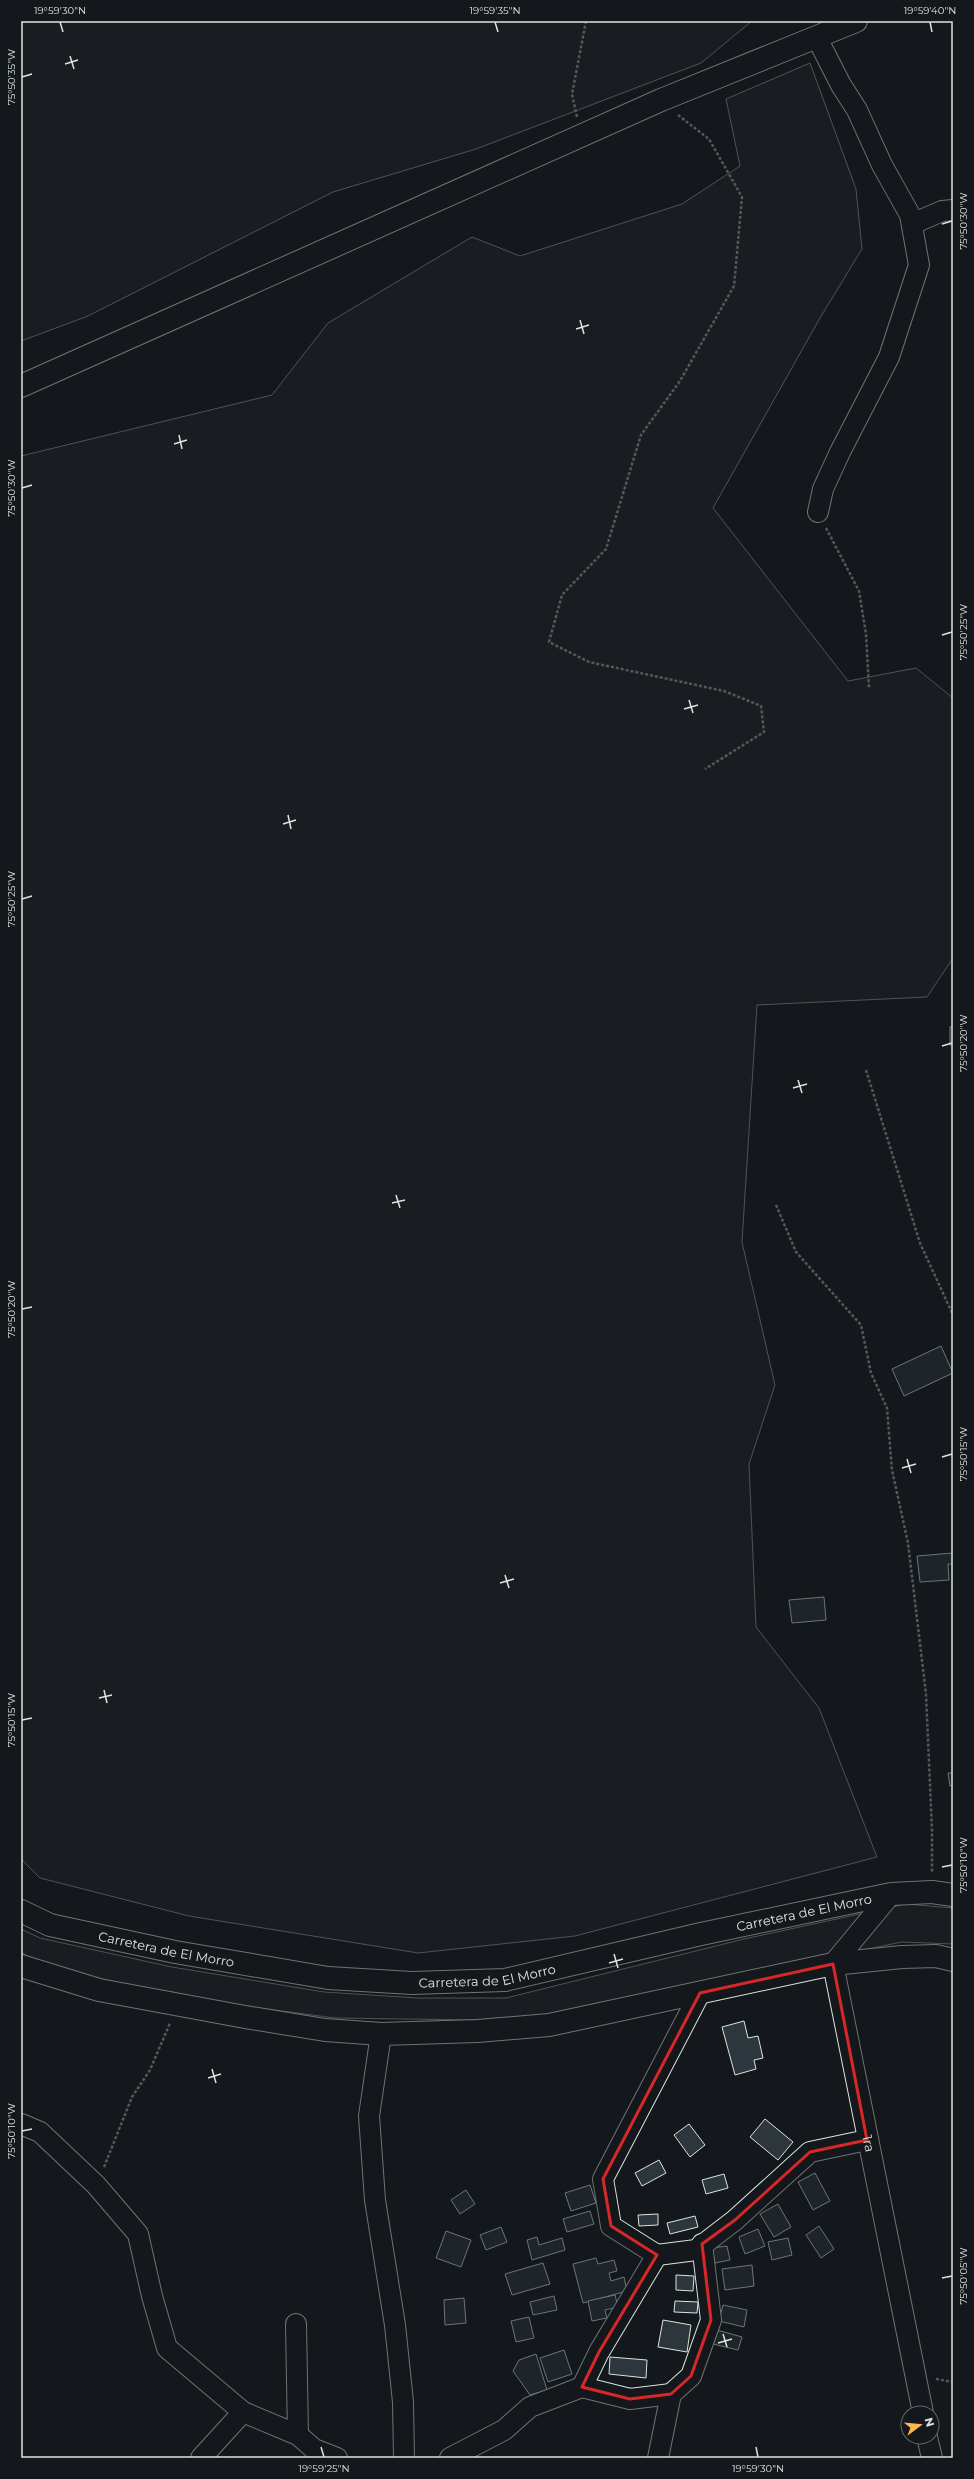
<svg xmlns="http://www.w3.org/2000/svg" width="974" height="2479" font-family="Montserrat,sans-serif">
<style>
.green{fill:#202428;stroke:#939e99}
.building{fill:#2c363c;stroke:#d8e6dc}
.lines{fill:none;stroke-linecap:round;stroke-linejoin:round}
.minor-casing{stroke:#d8e6dc;stroke-width:22}
.major-casing{stroke:#d8e6dc;stroke-width:24}
.path{stroke:#9da8a2;stroke-width:2.5;stroke-dasharray:3 2;stroke-linecap:butt}
.minor{stroke:#14181c;stroke-width:20}
.major{stroke:#14181c;stroke-width:22}
.marked{fill:none;stroke:#d62828;stroke-width:3;stroke-linejoin:round}
.ticks{fill:none;stroke:#d8e6dc;stroke-width:1.5}
.labels{text-anchor:middle;dominant-baseline:central;stroke-width:3;stroke-linejoin:round;paint-order:stroke}
.street-label{font-size:13px;fill:#d8e6dc;stroke:#14181c}
.neatline{fill:none;stroke:#d8e6dc;stroke-width:1.5}
.ticks-label{font-size:10px;text-anchor:middle;fill:#d8e6dc}
</style>
<rect width="100%" height="100%" fill="#14181c"/>
<g class="green">
<polygon points="21,21 752,21 701,63 476,149 333,192 88,316 21,341"/>
<polygon points="810,63 856,189 862,249 820,318 713,508 848,681 916,668 953,698 953,958 927,997 757,1005 742,1242 775,1385 749,1464 756,1627 819,1708 877,1857 575,1936 418,1953 189,1916 40,1878 21,1859 21,456 272,395 328,323 472,237 520,256 682,204 740,166 726,99"/>
<polygon points="906,1904 953,1908 953,1944 902,1942 551,2014 479,2020 335,2018 244,2006 94,1978 31,1958 21,1952 21,1929 40,1938 172,1967 324,1992 418,1998 506,1998 744,1939"/>
</g>
<g class="building">
<rect x="950" y="1027" width="3" height="18"/>
<polygon points="941,1346 953,1373 904,1396 892,1369"/>
<polygon points="953,1553 953,1564 948,1564 949,1580 920,1582 917,1556"/>
<polygon points="824,1597 826,1620 792,1623 789,1600"/>
<polygon points="948,1773 953,1773 953,1785 950,1786"/>
<polygon points="744,2021 748,2038 758,2036 763,2058 754,2060 756,2069 735,2075 722,2027"/>
<polygon points="765,2119 793,2142 778,2160 750,2137"/>
<polygon points="689,2124 705,2145 690,2157 674,2135"/>
<polygon points="659,2160 666,2173 642,2186 635,2173"/>
<polygon points="815,2173 830,2201 813,2210 798,2182"/>
<polygon points="724,2174 728,2188 706,2194 702,2180"/>
<polygon points="590,2185 596,2203 571,2211 565,2193"/>
<polygon points="466,2190 475,2204 460,2214 451,2200"/>
<polygon points="778,2204 791,2227 774,2237 760,2214"/>
<polygon points="590,2211 594,2224 567,2232 563,2219"/>
<polygon points="658,2214 658,2225 639,2226 638,2215"/>
<polygon points="695,2216 698,2227 670,2234 667,2223"/>
<polygon points="819,2226 834,2249 821,2258 806,2235"/>
<polygon points="501,2227 507,2242 486,2250 480,2235"/>
<polygon points="758,2229 765,2246 745,2254 739,2237"/>
<polygon points="446,2231 471,2240 461,2267 436,2258"/>
<polygon points="537,2237 539,2245 562,2238 565,2250 532,2260 527,2240"/>
<polygon points="788,2238 792,2255 772,2260 768,2242"/>
<polygon points="727,2246 730,2260 715,2263 712,2248"/>
<polygon points="596,2258 598,2264 614,2260 617,2271 609,2273 611,2281 624,2277 627,2291 583,2303 573,2264"/>
<polygon points="543,2263 550,2284 512,2295 505,2274"/>
<polygon points="752,2265 754,2286 725,2290 722,2269"/>
<polygon points="676,2275 694,2276 693,2291 676,2290"/>
<polygon points="615,2295 618,2307 605,2310 607,2318 592,2321 588,2301"/>
<polygon points="554,2296 557,2310 533,2315 530,2302"/>
<polygon points="464,2298 466,2323 445,2325 444,2300"/>
<polygon points="675,2301 698,2302 697,2313 674,2312"/>
<polygon points="723,2305 747,2310 744,2327 719,2321"/>
<polygon points="529,2317 534,2338 516,2342 511,2321"/>
<polygon points="663,2320 691,2325 687,2352 658,2347"/>
<polygon points="717,2330 742,2337 738,2350 713,2344"/>
<polygon points="564,2350 572,2374 548,2382 540,2358"/>
<polygon points="536,2354 547,2390 530,2395 513,2371 519,2360"/>
<polygon points="610,2357 647,2360 646,2378 609,2374"/>
</g>
<g class="lines">
<g class="minor-casing">
<g id="minor">
<polyline points="817,38 841,85 857,110 882,165 910,215 919,265 889,357 840,452 823,489 818,512"/>
<polyline points="912,224 942,211 953,210"/>
<path id="s1" d="M891,1894L833,1964L923,2413"/>
<polyline points="700,1993 603,2179 611,2226 657,2255 696,2250 735,2220 810,2152 867,2140"/>
<polyline points="381,2034 369,2116 375,2200 395,2325 403,2402 404,2458"/>
<polyline points="21,2124 40,2132 96,2185 138,2234 152,2296 167,2348 243,2412 298,2435 314,2449 337,2458"/>
<polyline points="296,2324 298,2435"/>
<polyline points="582,2387 630,2399 671,2394"/>
<polyline points="927,2437 932,2458"/>
<polyline points="201,2458 243,2412"/>
<polyline points="450,2458 504,2430 530,2407 582,2387 599,2352 657,2255"/>
<polyline points="658,2458 671,2394 691,2376 711,2320 702,2244"/>
</g>
</g>
<g class="major-casing">
<g id="major">
<polyline points="21,386 661,100 856,21"/>
<path id="s2" d="M21,1911L50,1925L175,1952L328,1978L412,1983L505,1980L701,1934L891,1894L932,1892L953,1895"/>
<polyline points="21,1966 99,1990 245,2017 325,2030 381,2034 478,2031 549,2025 833,1964 902,1957 936,1956 953,1960"/>
</g>
</g>
<g class="path">
<polyline points="678,115 709,139 742,197 734,286 680,381 641,435 606,549 562,595 549,642 589,662 724,691 761,706 764,732 705,769"/>
<polyline points="577,117 572,94 586,21"/>
<polyline points="826,528 859,591 866,634 869,688"/>
<polyline points="866,1070 920,1243 953,1315"/>
<polyline points="776,1205 796,1252 861,1325 871,1373 887,1408 892,1470 908,1543 926,1694 932,1830 932,1873"/>
<polyline points="104,2167 132,2097 150,2070 170,2023"/>
<polyline points="936,2379 953,2382"/>
</g>
<use href="#minor" class="minor"/>
<use href="#major" class="major"/>
</g>
<path d="M0 0H974V2479H0ZM833,1964L867,2140L810,2152L735,2220L702,2244L711,2320L691,2376L671,2394L630,2399L582,2387L599,2352L657,2255L611,2226L603,2179L700,1993Z" fill="#14181c" fill-opacity=".55" fill-rule="evenodd"/>
<path class="marked" d="M833,1964L867,2140L810,2152L735,2220L702,2244L711,2320L691,2376L671,2394L630,2399L582,2387L599,2352L657,2255L611,2226L603,2179L700,1993Z"/>
<path class="ticks" d="M60,22L63,32M495,22L498,32M930,22L932,32M70,56L74,69M65,64L78,60M22,77L32,74M942,224L952,221M580,320L584,334M576,329L589,325M179,435L182,449M174,444L187,440M22,488L32,485M942,635L952,632M689,700L693,713M684,709L698,705M288,815L291,829M283,824L296,820M22,899L32,896M942,1046L952,1043M798,1080L802,1093M793,1088L807,1084M396,1195L400,1208M392,1203L405,1200M22,1309L32,1307M942,1457L952,1454M907,1459L911,1473M902,1468L916,1464M505,1575L509,1588M500,1583L514,1579M104,1690L107,1703M99,1698L112,1695M22,1720L32,1718M942,1867L952,1865M614,1954L618,1968M609,1963L623,1959M212,2069L216,2083M208,2078L221,2074M22,2131L32,2129M942,2278L952,2276M723,2334L727,2347M718,2343L732,2339M321,2447L324,2457M756,2447L758,2457"/>
<g class="labels">
<g class="street-label">
<text stroke="none"><textPath href="#s2" startOffset="799">Carretera de El Morro</textPath></text>
<text stroke="none"><textPath href="#s2" startOffset="151">Carretera de El Morro</textPath></text>
<text stroke="none"><textPath href="#s2" startOffset="475">Carretera de El Morro</textPath></text>
<text stroke="none"><textPath href="#s1" startOffset="274">1ra</textPath></text>
</g>
</g>
<rect width="974" height="2479" fill="none" stroke="#14181c" stroke-width="44"/>
<g transform="translate(920 2425) rotate(74)"><circle r="19" fill="#14181c" stroke="#626a69"/>
<path d="M0-3L7 15L0 10L-7 15Z" fill="#ffb74d"/>
<text y="-6" font-size="11" font-weight="bold" text-anchor="middle" fill="#d8e6dc">N</text>
</g>
<rect x="22" y="22" width="930" height="2435" class="neatline"/>
<g class="ticks-label">
<text x="60" y="14">19°59'30"N</text>
<text x="495" y="14">19°59'35"N</text>
<text x="930" y="14">19°59'40"N</text>
<text transform="translate(11 77) rotate(-90)" y="4">75°50'35"W</text>
<text transform="translate(963 221) rotate(-90)" y="4">75°50'30"W</text>
<text transform="translate(11 488) rotate(-90)" y="4">75°50'30"W</text>
<text transform="translate(963 632) rotate(-90)" y="4">75°50'25"W</text>
<text transform="translate(11 899) rotate(-90)" y="4">75°50'25"W</text>
<text transform="translate(963 1043) rotate(-90)" y="4">75°50'20"W</text>
<text transform="translate(11 1309) rotate(-90)" y="4">75°50'20"W</text>
<text transform="translate(963 1454) rotate(-90)" y="4">75°50'15"W</text>
<text transform="translate(11 1720) rotate(-90)" y="4">75°50'15"W</text>
<text transform="translate(963 1865) rotate(-90)" y="4">75°50'10"W</text>
<text transform="translate(11 2131) rotate(-90)" y="4">75°50'10"W</text>
<text transform="translate(963 2276) rotate(-90)" y="4">75°50'05"W</text>
<text x="324" y="2472">19°59'25"N</text>
<text x="758" y="2472">19°59'30"N</text>
</g>
</svg>
